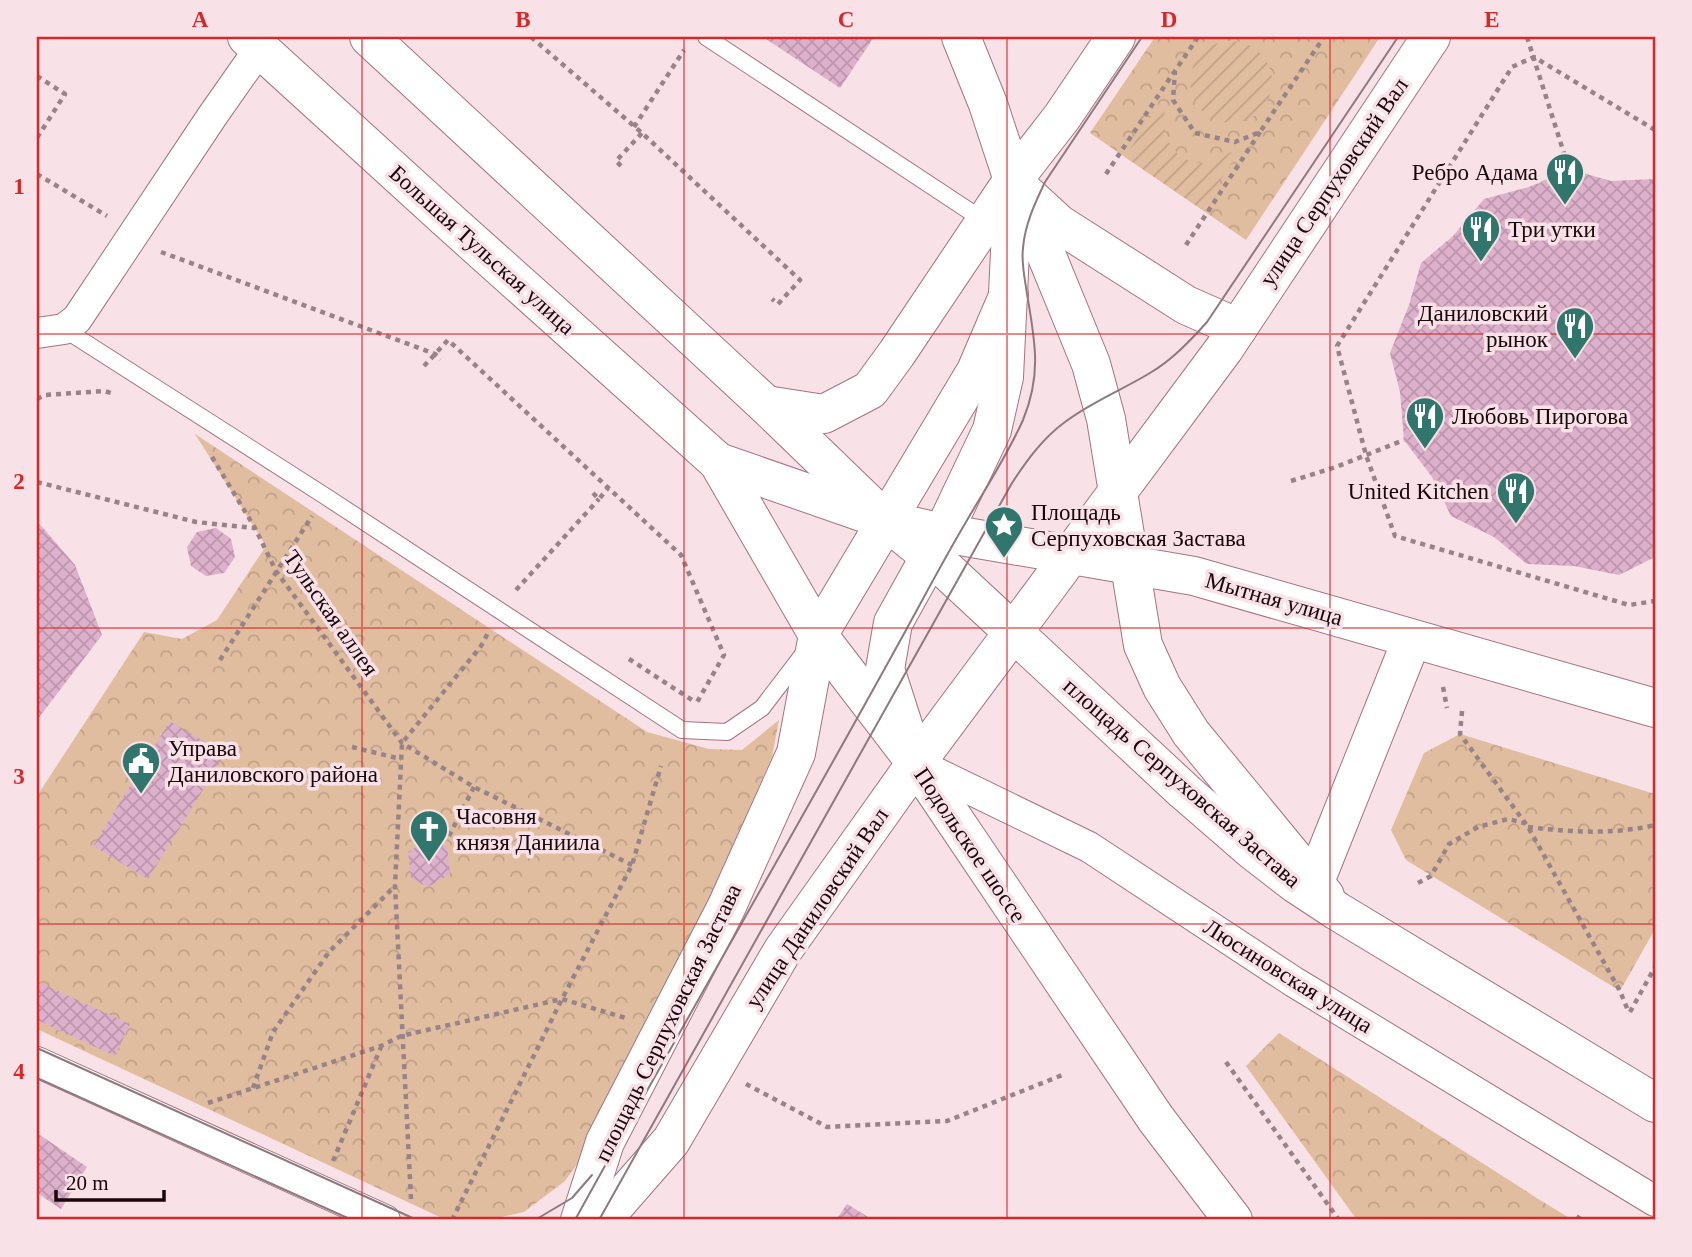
<svg xmlns="http://www.w3.org/2000/svg" width="1692" height="1257" font-family="Georgia,serif">
<style>
.park{fill:url(#park-crowns)}
.garden{fill:url(#garden-furrows)}
.building{fill:url(#building-cross-hatch)}
.lines{fill:none;stroke-linecap:round;stroke-linejoin:round}
.service-casing{stroke:#a47380;stroke-width:18}
.minor-casing{stroke:#a47380;stroke-width:32}
.secondary-casing{stroke:#a47380;stroke-width:40}
.primary-casing{stroke:#a47380;stroke-width:40}
.path{stroke:#978388;stroke-width:4.5;stroke-dasharray:5 5;stroke-linecap:butt}
.service{stroke:#fff;stroke-width:16}
.minor{stroke:#fff;stroke-width:30}
.secondary{stroke:#fff;stroke-width:38}
.primary{stroke:#fff;stroke-width:38}
.tram{stroke:#8e797f;stroke-width:2}
.grid{fill:none;stroke:#d62828;stroke-width:2;stroke-opacity:0.55}
.labels{text-anchor:middle;dominant-baseline:central;stroke-width:7;stroke-linejoin:round;paint-order:stroke}
.poi-label{font-size:23px;fill:#18070c;stroke:#f8e1e7;text-anchor:start}
.street-label{font-size:23px;fill:#18070c;stroke:#f8e1e7}
.neatline{fill:none;stroke:#d62828;stroke-width:2.5}
.grid-label{font-size:23px;text-anchor:middle;font-weight:bold;fill:#d62828}
</style>
<defs>
<pattern id="park-crowns" width="20" height="18" patternUnits="userSpaceOnUse" patternTransform="scale(1.75)"><rect width="20" height="18" fill="#e1bd9f"/><path d="M2 6a3 3 0 1 1 6 0M12 15a3 3 0 1 1 6 0" fill="none" stroke="#c0a188"/></pattern>
<pattern id="garden-furrows" width="10" height="10" patternUnits="userSpaceOnUse" patternTransform="scale(1.75)"><rect width="10" height="10" fill="#e1bd9f"/><path d="M-1 1l2-2M0 10L10 0M9 11l2-2" fill="none" stroke="#c0a188"/></pattern>
<pattern id="building-cross-hatch" width="8" height="8" patternUnits="userSpaceOnUse" patternTransform="scale(1.75)"><rect width="8" height="8" fill="#ddb0cb"/><path d="M0 0l8 8M0 8l8-8" fill="none" stroke="#bd96ad"/></pattern>
</defs>
<rect width="100%" height="100%" fill="#f8e1e7"/>
<g class="park">
<polygon points="1155,37 1380,37 1246,240 1090,133"/>
<polygon points="195,434 647,732 709,749 742,750 779,720 772,757 705,907 691,972 604,1127 565,1181 524,1212 488,1220 446,1220 37,1029 37,796 144,632 182,639 217,620 266,546"/>
<polygon points="1460,734 1655,794 1655,929 1620,991 1406,860 1391,830 1424,753"/>
<polygon points="1279,1033 1543,1202 1573,1220 1357,1220 1246,1066"/>
</g>
<g class="garden">
<circle cx="1231" cy="82" r="41"/>
<path d="M1161,101L1166,105C1158,133 1173,165 1206,163C1216,162 1223,157 1231,152L1237,155L1201,209L1125,157Z"/>
</g>
<g class="building">
<polygon points="763,37 874,37 840,88"/>
<polygon points="1569,169 1611,181 1655,179 1655,557 1619,575 1574,566 1527,564 1494,537 1451,516 1432,477 1404,440 1400,392 1390,353 1409,305 1421,263 1453,236 1484,199 1529,187"/>
<polygon points="37,521 75,565 102,635 37,720"/>
<polygon points="216,528 231,539 235,557 224,573 206,576 191,566 187,547 197,532"/>
<polygon points="170,721 225,754 148,879 93,846"/>
<polygon points="429,839 447,847 450,874 428,887 411,878 408,852"/>
<polygon points="38,982 130,1024 115,1056 37,1020 37,985"/>
<polygon points="37,1133 87,1167 61,1209 37,1193"/>
<polygon points="847,1204 873,1220 836,1220"/>
</g>
<g class="lines">
<g class="service-casing">
<g id="service">
<polyline points="706,37 986,222"/>
<polyline points="64,329 325,496 682,730 727,732 762,708 804,653"/>
</g>
</g>
<g class="minor-casing">
<g id="minor">
<polyline points="37,333 64,329 77,319 213,115 260,48"/>
<polyline points="916,763 1089,847 1294,982 1655,1201"/>
<polyline points="37,1062 385,1220"/>
</g>
</g>
<g class="secondary-casing">
<g id="secondary">
<polyline points="961,37 988,104 1013,180 1030,215 1091,364 1106,419 1143,645 1162,687 1191,733 1325,896"/>
<polyline points="1024,192 1059,224 1186,305 1238,328"/>
<polyline points="766,405 824,414 870,390 897,353 1013,180 1062,117 1116,37"/>
<polyline points="718,462 885,520 943,533 1194,576 1655,708"/>
<polyline points="913,756 885,669 893,623 943,533 992,430 1004,377 1013,189"/>
<polyline points="1314,884 1412,639"/>
<polyline points="580,1220 605,1142 726,908 796,753 818,635 976,371 1009,294"/>
<polyline points="602,1220 671,1141 783,950 916,763 1224,349 1431,37"/>
</g>
</g>
<g class="primary-casing">
<g id="primary">
<polyline points="247,37 449,221 718,462 818,635 916,763 1156,1119 1233,1220"/>
<polyline points="369,37 766,405 885,520 942,566 1184,791 1252,850 1296,884 1337,911 1655,1103"/>
</g>
</g>
<g class="path">
<polyline points="531,37 642,133 800,280 778,304 772,299"/>
<polyline points="1198,37 1175,71 1173,100 1195,133 1235,142 1260,132 1324,37"/>
<polyline points="1527,37 1569,169"/>
<polyline points="37,76 65,94 37,138"/>
<polyline points="634,127 684,50"/>
<polyline points="1655,130 1534,57 1512,67 1337,346 1366,455 1395,536 1629,605 1655,601"/>
<polyline points="621,166 616,161 642,133"/>
<polyline points="37,174 107,216"/>
<polyline points="1106,174 1174,72"/>
<polyline points="1186,245 1260,132"/>
<polyline points="161,252 435,354 441,359"/>
<polyline points="424,366 448,340 681,555 724,655 696,704"/>
<polyline points="37,399 45,395 104,391 111,393"/>
<polyline points="212,457 255,528 276,571 402,743 474,787 632,865"/>
<polyline points="1291,481 1336,467 1404,440"/>
<polyline points="37,482 196,522 254,528"/>
<polyline points="593,493 599,499 608,488"/>
<polyline points="516,590 599,499"/>
<polyline points="629,659 695,702"/>
<polyline points="220,660 312,516"/>
<polyline points="1443,687 1447,708"/>
<polyline points="1462,711 1460,734 1528,827 1620,991 1629,1013"/>
<polyline points="352,747 401,759"/>
<path d="M1528,827C1571,832 1612,835 1655,825"/>
<polyline points="449,836 474,787"/>
<polyline points="1418,883 1431,876 1449,844 1478,827 1508,819 1524,823"/>
<polyline points="1630,1012 1655,967"/>
<polyline points="1226,1062 1339,1220"/>
<polyline points="746,1084 827,1127 947,1121 1065,1074"/>
<polyline points="253,1088 273,1032 329,952 394,887"/>
<polyline points="208,1103 381,1046 401,1036 562,999 629,1019"/>
<polyline points="333,1161 381,1047"/>
<polyline points="411,1199 395,886 402,743 481,646 488,633"/>
<polyline points="452,1220 562,999 632,865 661,766"/>
<polyline points="1577,1220 1582,1212"/>
</g>
<use href="#service" class="service"/>
<use href="#minor" class="minor"/>
<use href="#secondary" class="secondary"/>
<use href="#primary" class="primary"/>
<g class="tram">
<polyline points="37,1048 417,1220"/>
<polyline points="37,1078 352,1220"/>
<polyline points="535,1220 572,1198 592,1175"/>
<path d="M575,1220C680,1029 790,841 895,650C919,607 941,564 966,522C985,489 1007,456 1023,420C1042,374 1035,341 1027,294C1025,279 1021,263 1023,248C1025,224 1035,203 1045,182L1142,37"/>
<path d="M599,1220L1012,483C1027,460 1043,438 1065,422C1091,402 1122,390 1150,373C1172,360 1190,341 1207,322L1398,37"/>
</g>
</g>
<path class="grid" d="M362,37V1220M684,37V1220M1007,37V1220M1330,37V1220M37,334H1655M37,628H1655M37,924H1655"/>
<defs>
<g id="restaurant-pin" transform="scale(2.0125)"><path d="M0 17L-7.5 6A9.5 9.5 0 1 1 7.5 6Z" fill="#31766c" stroke="#f8e1e7"/><path d="M-5-6h1v4h1v-4h1v4h1v-4h1v5L-1.5 .5V6h-2V.5L-5-1ZM5-6V6H3V1.5H1.5Q1.5-4 5-6Z" fill="#fff"/></g>
<g id="sight-pin" transform="scale(2.0125)"><path d="M0 17L-7.5 6A9.5 9.5 0 1 1 7.5 6Z" fill="#31766c" stroke="#f8e1e7"/><path d="M0-6L1.8-2.2L6-1.7L2.9 1.2L3.7 5.4L0 3.3L-3.7 5.4L-2.9 1.2L-6-1.7L-1.8-2.2Z" fill="#fff"/></g>
<g id="civic-pin" transform="scale(2.0125)"><path d="M0 17L-7.5 6A9.5 9.5 0 1 1 7.5 6Z" fill="#31766c" stroke="#f8e1e7"/><path d="M-.6-6.5H3V-4.5H.6V-3L4-1V1h2V6H-6V1h2V-1L-.6-3ZM-1.2 2.5V6h2.4V2.5Z" fill="#fff"/></g>
<g id="church-pin" transform="scale(2.0125)"><path d="M0 17L-7.5 6A9.5 9.5 0 1 1 7.5 6Z" fill="#31766c" stroke="#f8e1e7"/><path d="M-1.2-6h2.4v3.5h3.3v2.4h-3.3V6h-2.4V-.1h-3.3v-2.4h3.3Z" fill="#fff"/></g>
</defs>
<g fill-rule="evenodd">
<use href="#restaurant-pin" x="1565" y="172"/>
<use href="#restaurant-pin" x="1481" y="229"/>
<use href="#restaurant-pin" x="1575" y="326"/>
<use href="#restaurant-pin" x="1425" y="416"/>
<use href="#restaurant-pin" x="1516" y="491"/>
<use href="#sight-pin" x="1004" y="525"/>
<use href="#civic-pin" x="141" y="761"/>
<use href="#church-pin" x="429" y="829"/>
</g>
<g class="labels">
<g class="poi-label">
<text x="1538" y="172" text-anchor="end">Ребро Адама</text>
<text x="1508" y="229">Три утки</text>
<text x="1548" y="313" text-anchor="end">Даниловский<tspan x="1548" dy="26">рынок</tspan></text>
<text x="1452" y="416">Любовь Пирогова</text>
<text x="1489" y="491" text-anchor="end">United Kitchen</text>
<text x="1031" y="512">Площадь<tspan x="1031" dy="26">Серпуховская Застава</tspan></text>
<text x="168" y="748">Управа<tspan x="168" dy="26">Даниловского района</tspan></text>
<text x="456" y="816">Часовня<tspan x="456" dy="26">князя Даниила</tspan></text>
</g>
<g class="street-label">
<text transform="translate(1334 182) rotate(-56)">улица Серпуховский Вал</text>
<text transform="translate(482 250) rotate(42)">Большая Тульская улица</text>
<text transform="translate(1274 599) rotate(16)">Мытная улица</text>
<text transform="translate(331 613) rotate(55)">Тульская аллея</text>
<text transform="translate(1182 783) rotate(41)">площадь Серпуховская Застава</text>
<text transform="translate(970 845) rotate(56)">Подольское шоссе</text>
<text transform="translate(817 908) rotate(-56)">улица Даниловский Вал</text>
<text transform="translate(1288 976) rotate(32)">Люсиновская улица</text>
<text transform="translate(668 1023) rotate(-64)">площадь Серпуховская Застава</text>
</g>
</g>
<rect width="1692" height="1257" fill="none" stroke="#f8e1e7" stroke-width="77"/>
<path d="M56 1190v10h108v-10" fill="none" stroke="#18070c" stroke-width="3.5"/>
<text x="66" y="1190" font-size="21" fill="#18070c" stroke="#f8e1e7" stroke-width="5" paint-order="stroke">20 m</text>
<rect x="38" y="38" width="1616" height="1180" class="neatline"/>
<g class="grid-label">
<text x="200" y="27">A</text>
<text x="523" y="27">B</text>
<text x="846" y="27">C</text>
<text x="1169" y="27">D</text>
<text x="1492" y="27">E</text>
<text x="19" y="194">1</text>
<text x="19" y="489">2</text>
<text x="19" y="784">3</text>
<text x="19" y="1079">4</text>
</g>
</svg>
